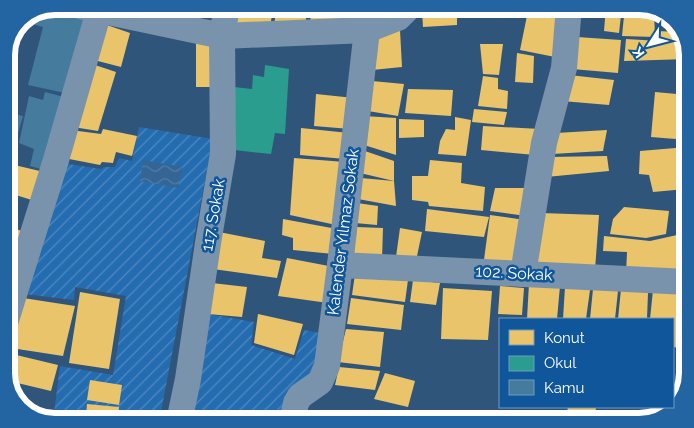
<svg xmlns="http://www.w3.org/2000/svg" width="694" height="428" font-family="Raleway,sans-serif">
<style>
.garden{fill:url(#garden-furrows)}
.water{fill:url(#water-waves)}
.homes{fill:#e9c46a}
.schools{fill:#2a9d8f}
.public{fill:#457b9d}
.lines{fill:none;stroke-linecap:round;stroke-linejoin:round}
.street{stroke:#7a93ad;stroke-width:26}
.labels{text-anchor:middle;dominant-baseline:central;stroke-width:5;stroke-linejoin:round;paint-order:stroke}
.street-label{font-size:16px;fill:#fff;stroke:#10569a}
.rim{fill:none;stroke:#fff;stroke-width:6}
</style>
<defs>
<pattern id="garden-furrows" width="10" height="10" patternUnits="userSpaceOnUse" patternTransform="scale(1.25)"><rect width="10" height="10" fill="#246cb0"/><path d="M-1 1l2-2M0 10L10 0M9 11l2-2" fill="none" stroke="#5089c0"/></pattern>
<pattern id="water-waves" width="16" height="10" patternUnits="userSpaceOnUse" patternTransform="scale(1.25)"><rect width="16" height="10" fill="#346595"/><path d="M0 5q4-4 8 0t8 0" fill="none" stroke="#527ca5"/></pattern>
</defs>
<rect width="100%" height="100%" fill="#30557a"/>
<g class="garden">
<polygon points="139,127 213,139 159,422 55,422 53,421 60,366 113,375 126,296 75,287 74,300 24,294 62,163 101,169 104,167 115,167 119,158 132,161"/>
<polygon points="202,313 254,322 251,345 295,359 304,330 320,333 320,353 284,422 187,422"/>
</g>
<polygon class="water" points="143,160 183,167 178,188 140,181"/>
<g class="homes">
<polygon points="232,6 273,6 270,29 229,28"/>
<polygon points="277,6 308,6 305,25 274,25"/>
<polygon points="312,6 343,6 340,23 310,23"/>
<polygon points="345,6 377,6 376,19 344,24"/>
<polygon points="529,6 562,6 560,58 520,50"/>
<polygon points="606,6 622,6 619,33 604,31"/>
<polygon points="625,6 639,6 654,11 655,37 622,36"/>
<polygon points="457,9 457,25 423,27 422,11"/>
<polygon points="104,24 130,33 121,67 94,60"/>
<polygon points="400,30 402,67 372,70 373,40"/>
<polygon points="658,31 676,32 688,52 688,59 624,61 626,39 659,41"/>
<polygon points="196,37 216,41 215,87 196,87"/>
<polygon points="577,37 621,40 618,73 572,69"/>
<polygon points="480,44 503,44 499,75 483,74"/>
<polygon points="517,53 534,56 533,83 515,82"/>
<polygon points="92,64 116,72 98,131 73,127"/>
<polygon points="569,75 614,80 609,105 562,101"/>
<polygon points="483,76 498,78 498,89 508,91 507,109 478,106"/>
<polygon points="372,81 404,84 398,116 368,111"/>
<polygon points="408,89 453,90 451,116 405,113"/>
<polygon points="655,92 688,95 688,140 651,137"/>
<polygon points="316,94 354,98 350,129 314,126"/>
<polygon points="474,109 507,112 504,125 472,122"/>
<polygon points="364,116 396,118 396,155 364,145"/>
<polygon points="455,117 471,120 466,156 438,154 440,141 446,129 455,130"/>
<polygon points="399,119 424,120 424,137 399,138"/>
<polygon points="483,126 540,129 535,155 481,150"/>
<polygon points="301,128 349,133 345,159 300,155"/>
<polygon points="103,129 137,136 132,156 116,152 113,163 102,162 100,165 64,158 71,130 101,134"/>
<polygon points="607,130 603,151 552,154 556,133"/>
<polygon points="687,147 686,189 653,192 649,175 639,174 640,151"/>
<polygon points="362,150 394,161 394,181 360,173"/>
<polygon points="607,156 609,171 546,177 549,157"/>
<polygon points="294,158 345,162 336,225 290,215"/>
<polygon points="430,160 462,163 461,183 485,187 483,211 429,206 428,202 412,200 412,176 428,176"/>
<polygon points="6,163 44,172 35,201 6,192"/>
<polygon points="361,178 394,181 396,206 358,199"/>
<polygon points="495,188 531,188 526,216 490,211"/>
<polygon points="357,203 378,206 377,225 355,223"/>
<polygon points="624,207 669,211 666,234 646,238 610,234 613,219"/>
<polygon points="427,209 489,217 484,237 425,231"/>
<polygon points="541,213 599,215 595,270 533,268"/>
<polygon points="490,215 525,220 517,270 483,267"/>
<polygon points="283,219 337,229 333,254 293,250 293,238 282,235"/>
<polygon points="6,225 24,232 12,273 6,272"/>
<polygon points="357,227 383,228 382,259 353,259"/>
<polygon points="400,228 422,232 416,261 396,257"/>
<polygon points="219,232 265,241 262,258 281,261 277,278 213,269"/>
<polygon points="686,233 681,277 626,274 627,252 603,251 604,236 650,241"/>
<polygon points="287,258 334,267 328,303 278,296"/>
<polygon points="355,274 408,280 405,302 352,295"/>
<polygon points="413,280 440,283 436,305 410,302"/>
<polygon points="212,283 247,287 242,317 208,314"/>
<polygon points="529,283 560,286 557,319 527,319"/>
<polygon points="500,286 524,288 522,315 498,314"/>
<polygon points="565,287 590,290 586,319 563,319"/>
<polygon points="443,288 492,291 488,340 441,339"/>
<polygon points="593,289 618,291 615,319 590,319"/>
<polygon points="621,289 648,293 647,319 618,319"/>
<polygon points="653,290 679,294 676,302 688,304 688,349 673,347 673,319 650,319"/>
<polygon points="80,292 120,299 109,369 69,363"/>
<polygon points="23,298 75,306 63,356 11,348"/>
<polygon points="351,298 404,305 401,330 347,324"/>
<polygon points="258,314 303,324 294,355 254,343"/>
<polygon points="346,329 384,332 380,367 338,362"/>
<polygon points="8,353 58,365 51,391 9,381 6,376"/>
<polygon points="339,367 380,371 375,390 335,385"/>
<polygon points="385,373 415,381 408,407 374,399"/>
<polygon points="90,380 122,385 119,405 87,400"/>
<polygon points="21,401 34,404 32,415 28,414"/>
<polygon points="87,404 119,407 118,420 86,418"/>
<polygon points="568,407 596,407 594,422 565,422"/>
</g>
<g class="schools">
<polygon points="197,6 218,6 216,16 196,11"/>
<polygon points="265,65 289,69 285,134 275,133 271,154 234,150 234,87 252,89 253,75 264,77"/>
</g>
<g class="public">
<polygon points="49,8 84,18 65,93 28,85 43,27 21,21 23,18"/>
<polygon points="45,92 64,97 41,169 30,166 34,149 19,143 29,96 43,100"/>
<polygon points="6,112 23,116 16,140 6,137"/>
</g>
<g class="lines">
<g class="street">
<polyline points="80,6 222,36 367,30 398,18 410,6"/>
<polyline points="340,265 688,282"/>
<polyline points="523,274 544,143 564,68 569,6"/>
<polyline points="6,320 56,160 99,11"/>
<polyline points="179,422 188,379 208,243 223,154 222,36 227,6"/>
<polyline points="292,422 296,403 300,396 320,382 327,366 340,265 367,30"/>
</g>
</g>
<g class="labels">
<g class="street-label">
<text transform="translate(213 215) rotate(-80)">117. Sokak</text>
<text transform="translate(343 232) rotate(-83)">Kalender Yılmaz Sokak</text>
<text transform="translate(514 273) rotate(3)">102. Sokak</text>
</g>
</g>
<path d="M0 0H694V428H0ZM55 15H639A40 40 0 0 1 679 55V373A40 40 0 0 1 639 413H55A40 40 0 0 1 15 373V55A40 40 0 0 1 55 15Z" fill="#2364a2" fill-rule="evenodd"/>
<path class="rim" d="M55 15H639A40 40 0 0 1 679 55V373A40 40 0 0 1 639 413H55A40 40 0 0 1 15 373V55A40 40 0 0 1 55 15Z"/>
<rect x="499" y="318" width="175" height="90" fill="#10569a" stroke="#709ac2"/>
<rect x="509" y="330" width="25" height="15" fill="#e9c46a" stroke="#709ac2"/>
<text x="544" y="343" font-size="15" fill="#ffffff">Konut</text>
<rect x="509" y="356" width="25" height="15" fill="#2a9d8f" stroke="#709ac2"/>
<text x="544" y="368" font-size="15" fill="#ffffff">Okul</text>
<rect x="509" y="380" width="25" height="15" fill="#457b9d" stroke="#709ac2"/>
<text x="544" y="393" font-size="15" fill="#ffffff">Kamu</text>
<g transform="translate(649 45) rotate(234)" stroke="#10569a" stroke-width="4" paint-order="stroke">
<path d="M0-4L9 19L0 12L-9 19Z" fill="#ffffff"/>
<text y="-8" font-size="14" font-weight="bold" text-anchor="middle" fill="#ffffff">K</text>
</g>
</svg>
